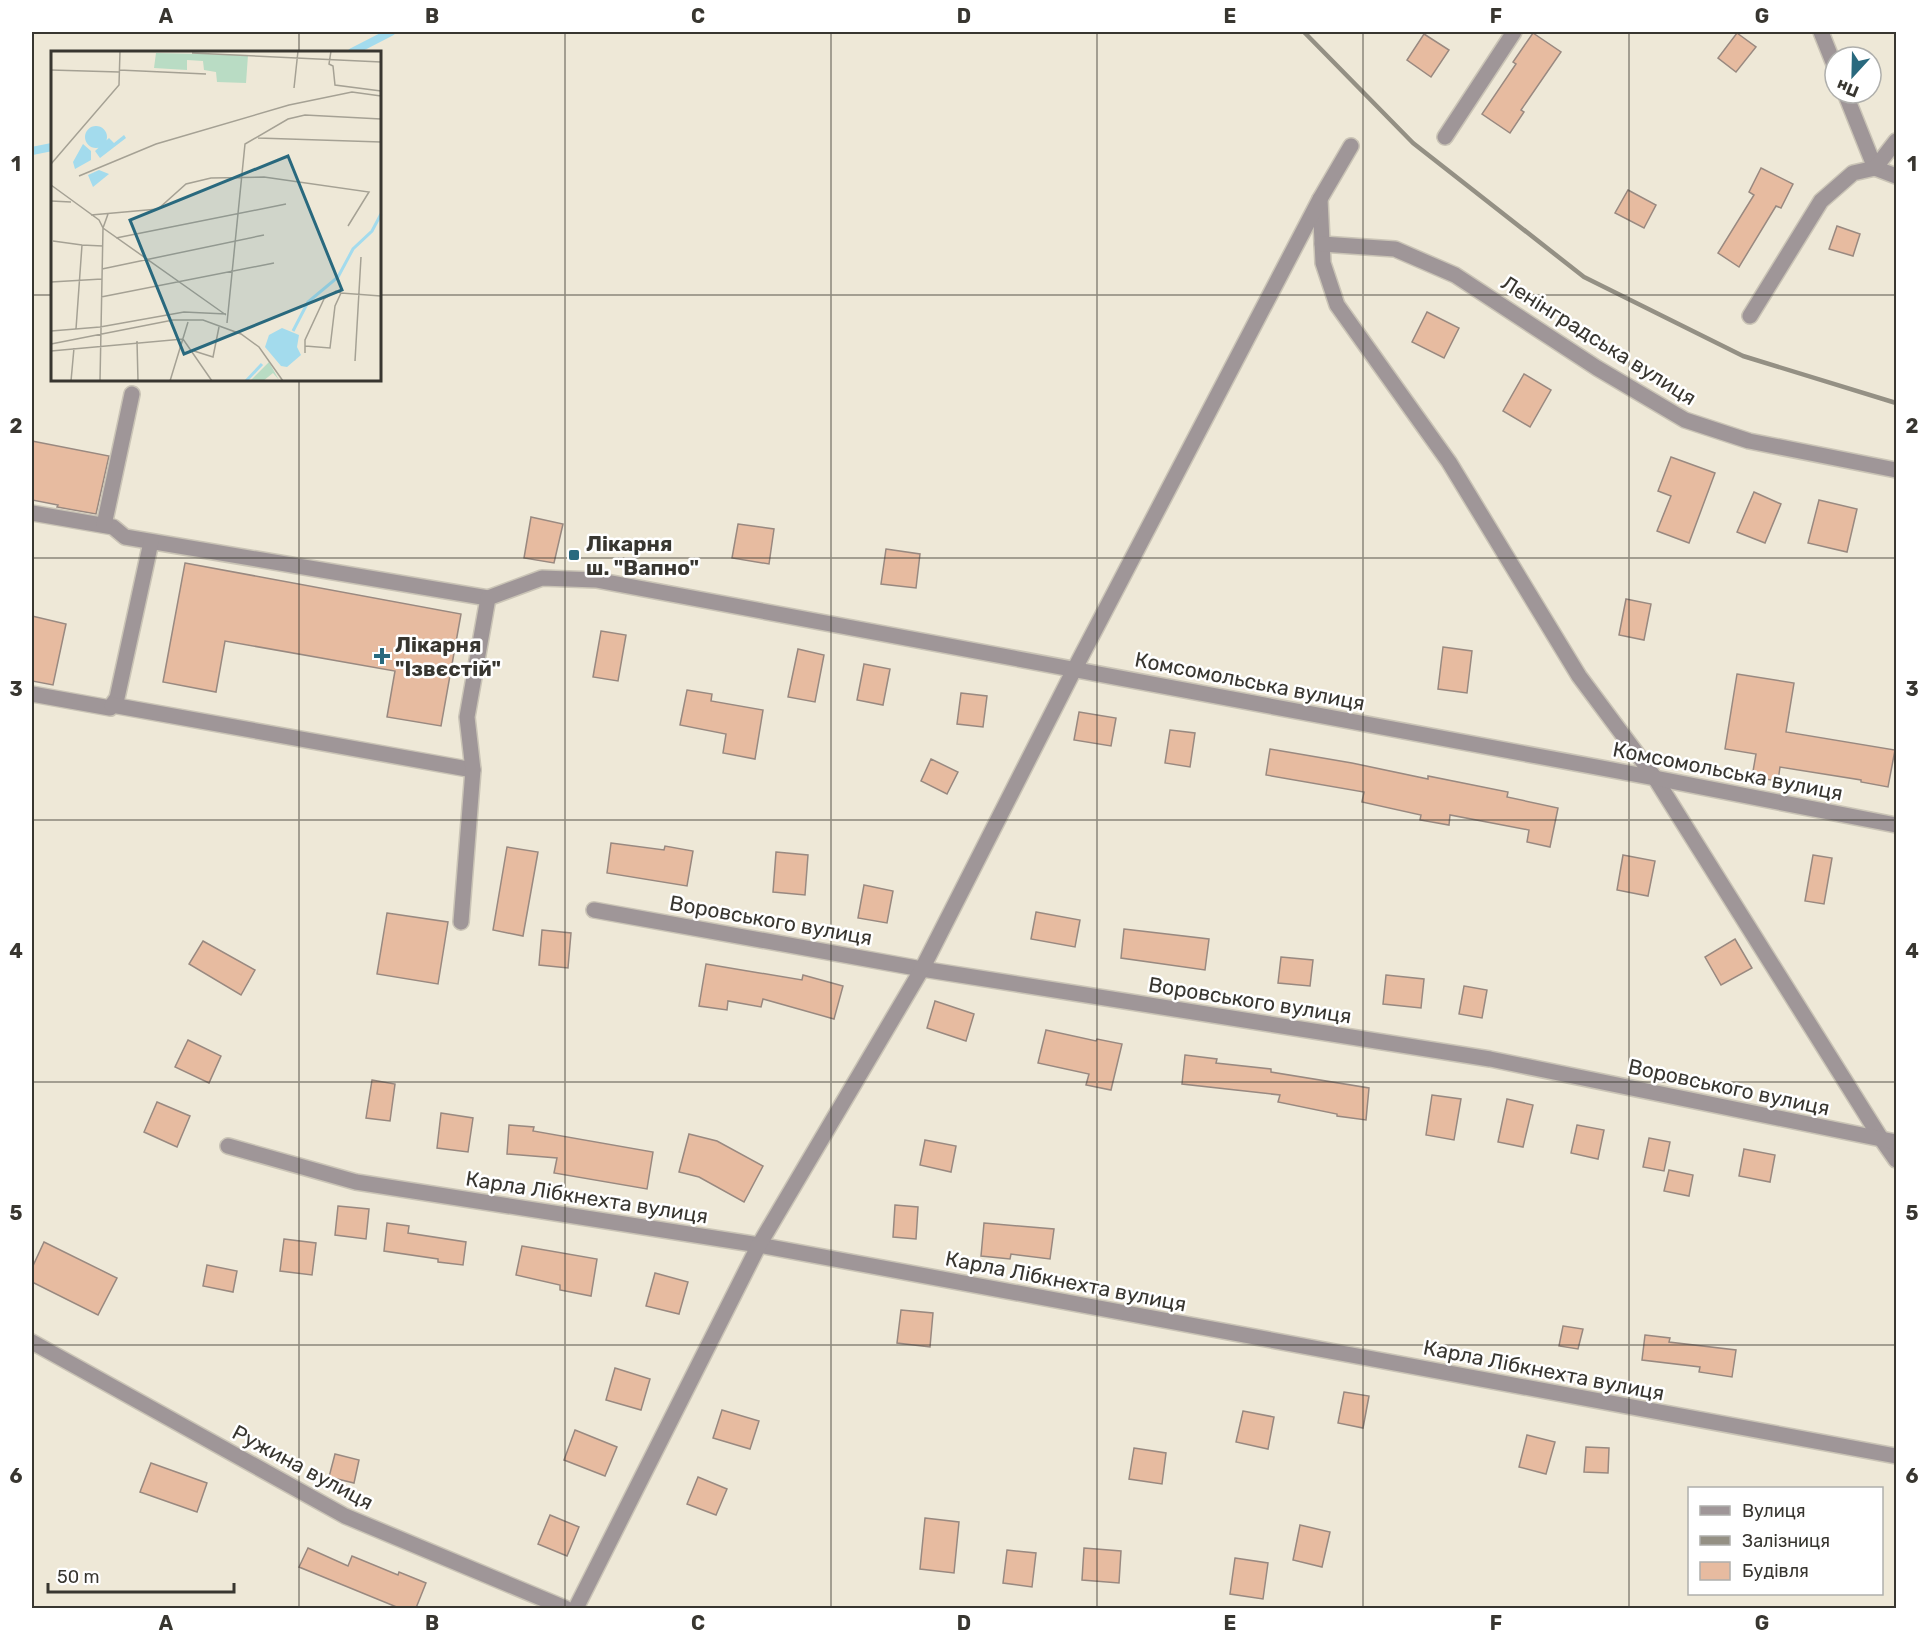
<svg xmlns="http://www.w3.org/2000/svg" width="1928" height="1640" font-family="Rubik,sans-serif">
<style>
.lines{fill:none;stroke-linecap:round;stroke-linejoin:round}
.stream{stroke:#a3dbed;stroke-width:8}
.building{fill:#e7bba0;stroke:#998980;stroke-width:1.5}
.minor-casing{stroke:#cac4b6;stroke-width:18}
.minor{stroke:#9f9698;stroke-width:15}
.rail{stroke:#949084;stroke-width:4.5}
.grid{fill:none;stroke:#383630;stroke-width:1.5;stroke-opacity:0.55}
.poi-dot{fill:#29697e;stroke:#fff;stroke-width:2}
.labels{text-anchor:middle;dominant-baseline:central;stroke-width:5;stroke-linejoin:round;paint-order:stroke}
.street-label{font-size:21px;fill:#383630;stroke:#fff}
.poi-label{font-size:21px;font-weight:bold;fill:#383630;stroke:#fff;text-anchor:start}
.inset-river{fill:none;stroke:#a3dbed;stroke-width:3}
.inset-road{fill:none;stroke:#a5a194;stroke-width:1.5}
.view{fill:#29697e;fill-opacity:0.15;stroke:#29697e;stroke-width:3}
.inset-edge{fill:none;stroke:#383630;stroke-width:3}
.neatline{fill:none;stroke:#383630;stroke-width:2}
.grid-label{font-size:20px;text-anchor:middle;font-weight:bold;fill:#383630}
</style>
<rect width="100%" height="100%" fill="#eee8d7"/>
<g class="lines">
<g class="stream">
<polyline points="352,52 391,32"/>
<polyline points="32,151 52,147"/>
</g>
</g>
<g class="building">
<polygon points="1533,33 1561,52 1521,110 1524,112 1510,133 1482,114 1516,64 1513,62"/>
<polygon points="1737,33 1756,47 1736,72 1718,58"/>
<polygon points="1424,34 1449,50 1431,77 1407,60"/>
<polygon points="1761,168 1793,184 1781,208 1776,206 1739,267 1718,253 1754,195 1749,192"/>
<polygon points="1628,190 1656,205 1644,228 1615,213"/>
<polygon points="1837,226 1860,234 1853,256 1829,249"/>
<polygon points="1427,312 1459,328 1444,358 1412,342"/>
<polygon points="1524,374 1551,390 1530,427 1503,411"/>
<polygon points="32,441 109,456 96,514 57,507 58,505 32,500"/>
<polygon points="1671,457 1715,473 1689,543 1657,531 1671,496 1658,491"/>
<polygon points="1754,492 1781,504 1765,543 1737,532"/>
<polygon points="1819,500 1857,509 1847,552 1808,543"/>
<polygon points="531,517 563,524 554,563 524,558"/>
<polygon points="738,524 774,529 769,564 732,558"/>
<polygon points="886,549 920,554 916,588 881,584"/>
<polygon points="185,563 461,614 441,726 387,717 395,671 225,641 216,692 163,682"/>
<polygon points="1626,599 1651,604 1644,640 1619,635"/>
<polygon points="32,616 66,624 53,685 32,681"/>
<polygon points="601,631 626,635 618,681 593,677"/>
<polygon points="1443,647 1472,651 1467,693 1438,689"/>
<polygon points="798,649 824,655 815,702 788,697"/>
<polygon points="864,664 890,669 883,705 857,700"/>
<polygon points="1737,674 1794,683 1786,732 1895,750 1888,787 1861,782 1861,780 1780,767 1778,781 1752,777 1756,754 1725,749"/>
<polygon points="687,690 712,694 711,701 763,710 755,759 723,753 726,734 680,725"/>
<polygon points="961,693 987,696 983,727 957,724"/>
<polygon points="1079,712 1116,718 1111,746 1074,740"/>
<polygon points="1170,730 1195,733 1190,767 1165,763"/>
<polygon points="1270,749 1352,763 1428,779 1428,776 1508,792 1507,797 1558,808 1550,847 1527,842 1529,830 1450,815 1449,825 1420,820 1421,815 1362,802 1364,792 1266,775"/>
<polygon points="931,759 958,772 947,794 921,781"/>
<polygon points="611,843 664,850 665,846 693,851 687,886 607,873"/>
<polygon points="507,847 538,852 523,936 493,930"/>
<polygon points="776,852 808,855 805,895 773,892"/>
<polygon points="1623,855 1655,861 1648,896 1617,890"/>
<polygon points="1813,855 1832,858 1824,904 1805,901"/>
<polygon points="864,885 893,891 887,923 858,918"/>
<polygon points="1036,912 1080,920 1075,947 1031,939"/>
<polygon points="387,913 448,922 438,984 377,974"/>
<polygon points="1124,929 1209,939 1205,970 1121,958"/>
<polygon points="542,930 571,933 568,968 539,965"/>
<polygon points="1735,939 1752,968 1721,985 1705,957"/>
<polygon points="203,941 255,970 241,995 189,964"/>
<polygon points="1281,957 1313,960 1310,986 1278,983"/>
<polygon points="706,964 802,980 803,975 843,986 834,1019 763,999 761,1007 728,1001 727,1010 699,1006"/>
<polygon points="1386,975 1424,979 1421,1008 1383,1004"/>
<polygon points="1464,986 1487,990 1482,1018 1459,1014"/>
<polygon points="935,1001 974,1014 966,1041 927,1028"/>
<polygon points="1046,1030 1096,1041 1097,1039 1122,1044 1111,1090 1086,1085 1089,1074 1038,1063"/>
<polygon points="188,1040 221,1056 209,1083 175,1067"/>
<polygon points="1185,1055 1217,1059 1216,1063 1271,1069 1271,1072 1369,1088 1366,1120 1337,1116 1337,1114 1278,1102 1280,1095 1182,1084"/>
<polygon points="372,1080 395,1084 390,1121 366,1118"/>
<polygon points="1432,1095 1461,1099 1454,1140 1426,1135"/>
<polygon points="1507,1099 1533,1105 1523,1147 1498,1142"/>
<polygon points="157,1102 190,1116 177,1147 144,1132"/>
<polygon points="441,1113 473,1118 468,1152 437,1148"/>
<polygon points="509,1125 534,1127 533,1131 653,1152 647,1189 554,1173 557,1158 507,1154"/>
<polygon points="1577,1125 1604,1130 1598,1159 1571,1153"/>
<polygon points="689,1134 717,1141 763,1166 744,1202 699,1177 679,1172"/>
<polygon points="1649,1138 1670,1142 1664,1171 1643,1167"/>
<polygon points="925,1140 956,1146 951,1172 920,1165"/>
<polygon points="1744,1149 1775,1155 1770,1182 1739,1176"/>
<polygon points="1669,1170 1693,1175 1689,1196 1664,1191"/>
<polygon points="895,1205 918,1207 916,1239 893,1237"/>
<polygon points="338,1206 369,1209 366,1239 335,1235"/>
<polygon points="387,1223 409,1226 408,1233 466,1242 463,1265 438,1262 438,1259 384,1251"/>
<polygon points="984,1223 1054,1229 1050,1259 1011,1254 1010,1259 981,1256"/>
<polygon points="284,1239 316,1243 312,1275 280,1271"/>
<polygon points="44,1242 117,1278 98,1315 32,1282 32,1268"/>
<polygon points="522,1246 597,1259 591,1296 560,1290 560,1285 516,1275"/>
<polygon points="207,1265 237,1271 233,1292 203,1286"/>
<polygon points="655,1273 688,1282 679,1314 646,1306"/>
<polygon points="901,1310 933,1313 930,1347 897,1343"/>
<polygon points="1563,1326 1583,1329 1578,1349 1559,1346"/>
<polygon points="1645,1335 1670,1338 1669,1342 1736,1350 1732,1377 1699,1372 1700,1367 1642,1360"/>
<polygon points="615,1368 650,1379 641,1410 606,1400"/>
<polygon points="1344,1392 1369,1396 1363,1428 1338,1423"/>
<polygon points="722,1410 759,1421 750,1449 713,1438"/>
<polygon points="1243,1411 1274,1417 1268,1449 1236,1442"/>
<polygon points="575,1430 617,1447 605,1476 564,1460"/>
<polygon points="1527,1435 1555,1442 1546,1474 1519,1467"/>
<polygon points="1586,1447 1609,1448 1608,1473 1584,1472"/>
<polygon points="1134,1448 1166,1453 1162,1484 1129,1479"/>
<polygon points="335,1454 359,1460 354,1483 329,1477"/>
<polygon points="151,1463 207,1483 197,1512 140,1492"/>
<polygon points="698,1477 727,1489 716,1515 687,1504"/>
<polygon points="550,1515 579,1527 567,1556 538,1544"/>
<polygon points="925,1518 959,1522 954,1573 920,1569"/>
<polygon points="1300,1525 1330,1532 1322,1567 1293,1560"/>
<polygon points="308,1548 348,1566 352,1556 398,1575 399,1572 426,1583 416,1608 399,1608 299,1567"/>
<polygon points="1084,1548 1121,1551 1119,1583 1082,1580"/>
<polygon points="1007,1550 1036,1553 1032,1587 1003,1583"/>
<polygon points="1235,1558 1268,1563 1263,1599 1230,1594"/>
</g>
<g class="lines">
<g class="minor-casing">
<g id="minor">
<polyline points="1821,32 1835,67"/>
<polyline points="1845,93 1875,168 1896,176"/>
<polyline points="1445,137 1514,32"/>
<polyline points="1320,199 1323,263 1337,305 1449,462 1579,676 1655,778 1882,1140 1896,1160"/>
<polyline points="1322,244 1395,249 1455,275 1597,368 1685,420 1749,441 1896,470"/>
<polyline points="1750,316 1821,201 1853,173 1875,168 1896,141"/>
<polyline points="32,513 113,527 125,537 488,598"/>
<polyline points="104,525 132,394"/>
<polyline points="32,694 110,708 117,698 151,542"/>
<polyline points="112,705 473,770"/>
<polyline points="594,910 922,969 1490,1059 1896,1142"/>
<polyline points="461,922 473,770 467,717 488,598 542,578 596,580 1655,778 1896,825"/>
<polyline points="228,1146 356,1182 759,1245 1896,1456"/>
<polyline points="32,1342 345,1516 565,1608"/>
<polyline points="576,1608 759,1245 922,969 1074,670 1320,199 1351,146"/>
</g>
</g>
<use href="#minor" class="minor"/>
<polyline class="rail" points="1304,32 1413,143 1584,277 1743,356 1896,403"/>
</g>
<path class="grid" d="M299,32V52M565,32V1608M831,32V1608M1097,32V1608M1363,32V1608M1629,32V1608M32,295H52M380,295H1896M299,380V1608M32,558H1896M32,820H1896M32,1082H1896M32,1345H1896"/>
<g class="poi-dot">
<rect x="568" y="549" width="12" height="12" rx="3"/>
<path d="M379 647h6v6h6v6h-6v6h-6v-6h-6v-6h6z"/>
</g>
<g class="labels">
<g class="street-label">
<text transform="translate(1599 340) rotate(32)">Ленінградська вулиця</text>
<text transform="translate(1250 681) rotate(11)">Комсомольська вулиця</text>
<text transform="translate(1728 771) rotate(11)">Комсомольська вулиця</text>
<text transform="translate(771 920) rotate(10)">Воровського вулиця</text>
<text transform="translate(1250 1000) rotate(9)">Воровського вулиця</text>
<text transform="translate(1729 1087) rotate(12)">Воровського вулиця</text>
<text transform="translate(587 1197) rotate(9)">Карла Лібкнехта вулиця</text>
<text transform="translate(1066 1281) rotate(11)">Карла Лібкнехта вулиця</text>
<text transform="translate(1544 1370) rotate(11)">Карла Лібкнехта вулиця</text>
<text transform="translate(303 1467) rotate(28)">Ружина вулиця</text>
</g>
<g class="poi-label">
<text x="586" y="543">Лікарня<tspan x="586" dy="24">ш. "Вапно"</tspan></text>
<text x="395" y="644">Лікарня<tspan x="395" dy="24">"Ізвєстій"</tspan></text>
</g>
</g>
<g transform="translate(51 51)">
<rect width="330" height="330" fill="#eee8d7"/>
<path d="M105,2L197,4L195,32L166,31L165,21L153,19L152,10L136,9V19L103,17ZM218,311L228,329L222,322L212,330H199Z" fill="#b9dcc4"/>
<path d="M34 86a11 11 0 1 1 22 0a11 11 0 1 1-22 0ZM73,84L75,87L49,107L44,100L58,87L63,92ZM32,93L40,100V109L24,118L22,111ZM48,119L58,123L42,136L37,124ZM231,277L248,284L246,296L250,304L236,316L230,315L214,296L218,284Z" fill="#a3dbed"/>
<path class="inset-river" d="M242,280L257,251L287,226L302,198L321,180L330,163M195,330L211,313"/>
<path class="inset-road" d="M280,0L278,13L282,15L284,34L330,40M141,2L330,11M0,19L68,21M68,19L155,23M243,37L247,0M207,87L330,91M0,113L68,34L69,0M28,125L105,93L238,54L301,41L330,45M0,134L48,169L52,177L49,330M0,150L20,151M0,156V227M57,163L52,177L175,264M40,164L107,158L135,133L160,127L213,126L318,141L297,175M65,187L235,153M2,190L31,194M51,218L213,184M0,231L51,228M50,246L223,212M176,272L194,93L237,68L254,64L330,68M25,278L31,194L52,195M0,280L49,276L133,261L175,263M86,290L87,330M0,293L122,269H152L190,283L208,296L232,330M254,295L279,297L284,255L290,242L330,245M0,300L132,288L161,330M143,300L162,306L168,276M254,302V289L273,248L285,240L290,242M304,310L310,206M20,330L23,297M119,330L137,271"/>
<path class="view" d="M237,105L291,239L133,303L79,169Z"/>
<rect width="330" height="330" class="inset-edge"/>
</g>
<rect width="1928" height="1640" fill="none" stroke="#ffffff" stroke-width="66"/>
<rect x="1688" y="1487" width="195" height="108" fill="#ffffff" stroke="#afafac" stroke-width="1.5"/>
<rect x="1700" y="1506" width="30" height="9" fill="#9f9698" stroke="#afafac" stroke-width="1.5"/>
<text x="1742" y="1517" font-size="18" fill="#383630">Вулиця</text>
<rect x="1700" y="1536" width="30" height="9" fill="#949084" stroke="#afafac" stroke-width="1.5"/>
<text x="1742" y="1547" font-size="18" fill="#383630">Залізниця</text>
<rect x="1700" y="1562" width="30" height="18" fill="#e7bba0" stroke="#afafac" stroke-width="1.5"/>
<text x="1742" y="1577" font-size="18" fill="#383630">Будівля</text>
<g transform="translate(1853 75) rotate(202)"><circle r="28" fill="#ffffff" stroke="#afafac" stroke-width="1.5"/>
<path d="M0-4.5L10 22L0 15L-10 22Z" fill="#29697e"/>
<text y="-9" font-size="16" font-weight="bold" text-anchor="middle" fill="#383630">Пн</text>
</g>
<path d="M48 1583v9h186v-9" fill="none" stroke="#383630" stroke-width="3"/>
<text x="57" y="1583" font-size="18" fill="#383630" stroke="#ffffff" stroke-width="4.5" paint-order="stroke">50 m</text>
<rect x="33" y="33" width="1862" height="1574" class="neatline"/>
<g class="grid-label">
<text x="166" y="23">A</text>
<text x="432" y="23">B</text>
<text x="698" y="23">C</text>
<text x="964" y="23">D</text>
<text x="1230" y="23">E</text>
<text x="1496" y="23">F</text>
<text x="1762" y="23">G</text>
<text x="16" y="171">1</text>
<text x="1912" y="171">1</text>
<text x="16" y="433">2</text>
<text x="1912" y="433">2</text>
<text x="16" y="696">3</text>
<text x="1912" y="696">3</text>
<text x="16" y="958">4</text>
<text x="1912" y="958">4</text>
<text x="16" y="1220">5</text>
<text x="1912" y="1220">5</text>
<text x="16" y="1483">6</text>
<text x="1912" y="1483">6</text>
<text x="166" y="1630">A</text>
<text x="432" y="1630">B</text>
<text x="698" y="1630">C</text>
<text x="964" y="1630">D</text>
<text x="1230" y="1630">E</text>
<text x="1496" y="1630">F</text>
<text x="1762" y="1630">G</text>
</g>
</svg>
